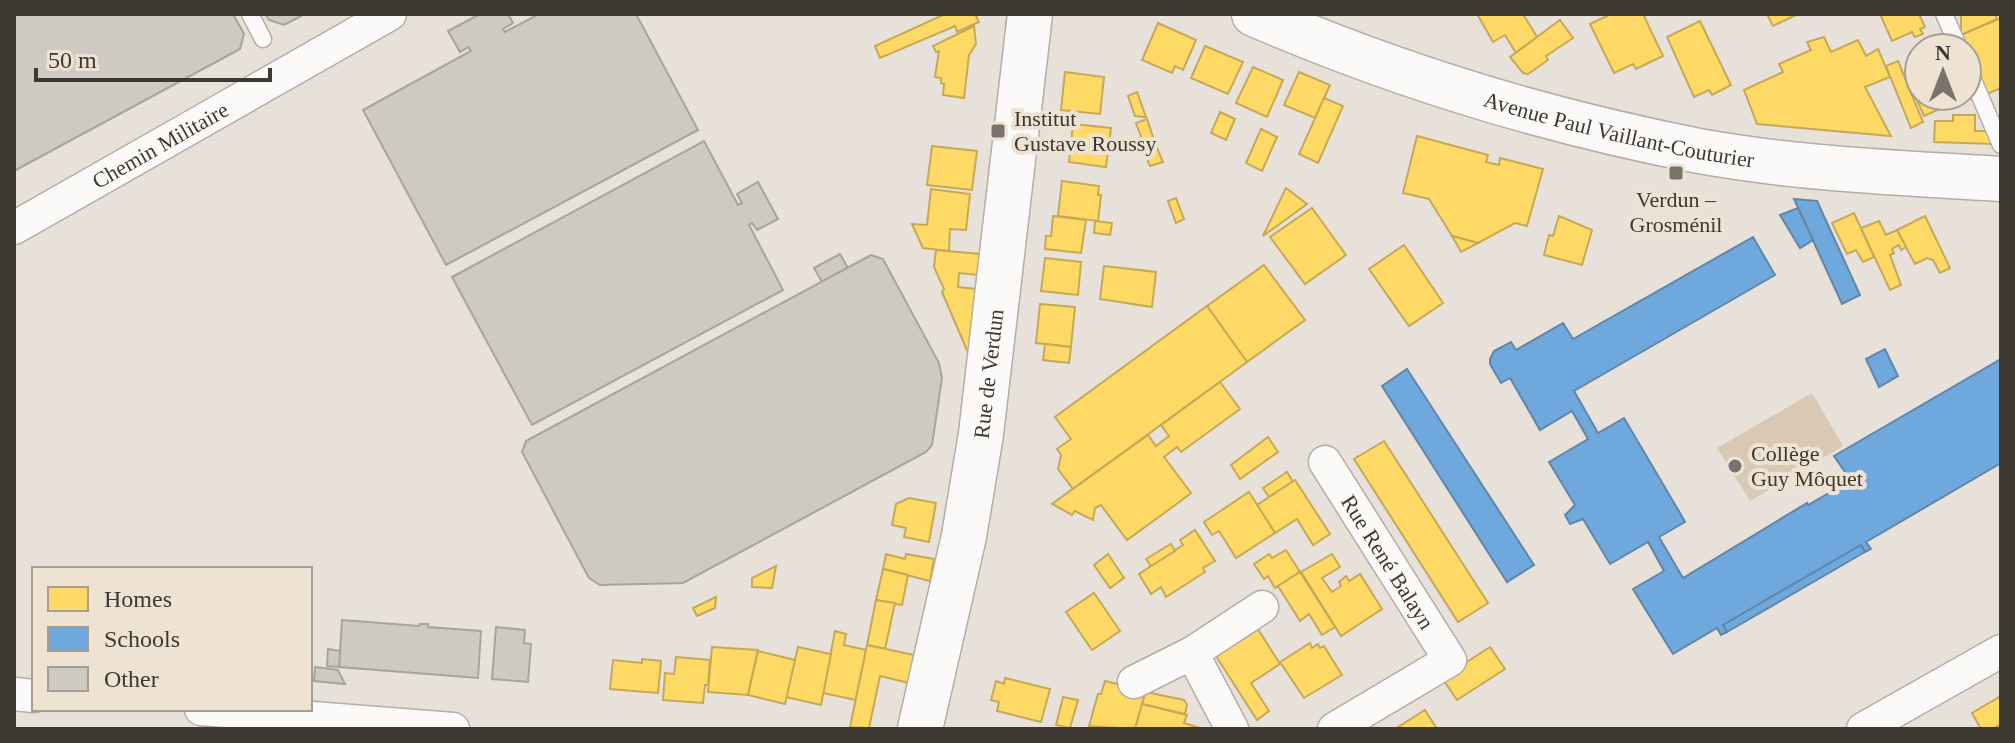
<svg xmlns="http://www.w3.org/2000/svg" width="2015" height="743" font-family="Georgia,serif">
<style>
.green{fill:#d8c8b4}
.homes{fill:#ffd966;stroke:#c5a956;stroke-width:2}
.schools{fill:#6fa8dc;stroke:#6086a9;stroke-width:2}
.building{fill:#cec9c2;stroke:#a8a39d;stroke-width:2}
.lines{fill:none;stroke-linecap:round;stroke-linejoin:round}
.lane-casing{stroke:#b3ada7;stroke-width:19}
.street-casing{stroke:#b3ada7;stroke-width:35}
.secondary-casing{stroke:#b3ada7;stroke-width:47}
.lane{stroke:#fcfaf9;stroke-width:16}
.street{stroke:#fcfaf9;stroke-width:32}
.secondary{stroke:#fcfaf9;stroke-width:44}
.poi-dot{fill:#79736c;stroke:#eee2d3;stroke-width:3}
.labels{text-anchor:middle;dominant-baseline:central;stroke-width:8;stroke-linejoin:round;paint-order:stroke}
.poi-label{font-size:22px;fill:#3d3832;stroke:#eee2d3;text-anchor:start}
.street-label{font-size:22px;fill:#3d3832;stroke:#eee2d3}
</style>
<rect width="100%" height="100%" fill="#e8e1d9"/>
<polygon class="green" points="1812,393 1843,446 1750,501 1717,448"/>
<g class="homes">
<polygon points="945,14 981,14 976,16 979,22 957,32 955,26 880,58 875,46"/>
<polygon points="1477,14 1523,14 1537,37 1516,53 1505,35 1493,42"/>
<polygon points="1611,14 1643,14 1663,56 1636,69 1633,64 1614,73 1590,24"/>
<polygon points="1767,14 1798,14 1773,26"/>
<polygon points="1880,14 1919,14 1925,27 1920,29 1923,34 1915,37 1912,32 1892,41"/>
<polygon points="1966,14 1995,14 1997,19 1961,35 1961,16"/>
<polygon points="2001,18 2001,88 1987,94 1961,35"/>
<polygon points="1560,20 1573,38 1546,56 1548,60 1528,74 1523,73 1510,57"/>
<polygon points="1700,21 1731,85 1712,95 1709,90 1694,97 1667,37"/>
<polygon points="1158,23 1196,40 1183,70 1175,66 1172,73 1142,60"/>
<polygon points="974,26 976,44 969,55 964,98 943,95 944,84 941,83 941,78 935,77 939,51 936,52 933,46"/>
<polygon points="1824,37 1831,52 1858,40 1866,56 1878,49 1890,77 1865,87 1891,136 1757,124 1744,90 1783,72 1779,64 1811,50 1807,42"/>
<polygon points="1205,46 1243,62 1228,94 1191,78"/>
<polygon points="1898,61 1923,122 1911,128 1886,66"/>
<polygon points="1253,67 1283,80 1267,117 1236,103"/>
<polygon points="1065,72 1104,77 1100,114 1061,110"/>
<polygon points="1299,72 1330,85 1315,118 1284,105"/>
<polygon points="1919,72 1919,96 1945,96 1949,105 1924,116 1907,77"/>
<polygon points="1137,92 1146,117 1135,116 1128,96"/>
<polygon points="1324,98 1343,106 1318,163 1299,154"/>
<polygon points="1220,112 1235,119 1226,140 1211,133"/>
<polygon points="1953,115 1975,115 1975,131 1987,131 1993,144 1934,142 1935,121 1953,121"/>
<polygon points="1147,119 1155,143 1145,147 1136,123"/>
<polygon points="1073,124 1111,128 1106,167 1069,162"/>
<polygon points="1261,129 1277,137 1262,171 1246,163"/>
<polygon points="1417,136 1488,155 1486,162 1499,165 1500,158 1543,169 1527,226 1515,223 1478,243 1452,236 1429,199 1403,193"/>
<polygon points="1155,143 1163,162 1150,166 1143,148"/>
<polygon points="932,146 977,151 972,190 927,185"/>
<polygon points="1062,181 1099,186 1098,195 1101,195 1098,221 1058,216"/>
<polygon points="1286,188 1307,204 1263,236"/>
<polygon points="931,189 970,194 966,230 950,229 949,251 923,248 912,224 927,225"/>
<polygon points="1176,198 1184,219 1176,223 1168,201"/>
<polygon points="1312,208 1346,255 1305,284 1270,237"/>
<polygon points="1854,213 1874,257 1863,262 1856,250 1847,254 1832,223"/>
<polygon points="1053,216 1086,220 1081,253 1045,249 1046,236 1051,236"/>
<polygon points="1559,216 1592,230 1582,265 1544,255 1549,235 1553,236"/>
<polygon points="1925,216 1950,268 1940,273 1933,260 1927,258 1915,264 1897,230"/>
<polygon points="1095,221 1112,223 1110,235 1094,233"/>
<polygon points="1879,221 1886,235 1897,230 1906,247 1901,250 1899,245 1892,249 1894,253 1890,255 1901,285 1890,290 1861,228"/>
<polygon points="1452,236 1478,243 1461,252"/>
<polygon points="1404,245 1443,303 1409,326 1369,269"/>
<polygon points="936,250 980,254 978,275 959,273 958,287 976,289 969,355 942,292 944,289 934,267"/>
<polygon points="1045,258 1081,262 1078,295 1041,291"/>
<polygon points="1264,265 1305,320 1247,362 1207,306"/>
<polygon points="1104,266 1156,272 1152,307 1100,299"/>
<polygon points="1040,304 1075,307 1071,347 1036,343"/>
<polygon points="1207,306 1247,362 1073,489 1058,469 1061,455 1057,449 1071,439 1055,417"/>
<polygon points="1045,344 1071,347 1069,363 1043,360"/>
<polygon points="1220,382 1240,409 1181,452 1177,447 1164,457 1191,493 1178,503 1127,540 1101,505 1095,508 1093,520 1075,511 1072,515 1052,504 1148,435 1156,446 1169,436 1161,425"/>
<polygon points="1268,437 1278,452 1240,479 1231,465"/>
<polygon points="1384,441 1488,603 1458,622 1354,459"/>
<polygon points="1287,472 1293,482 1269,497 1263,488"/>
<polygon points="1295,480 1330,534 1313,545 1297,519 1275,533 1257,505"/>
<polygon points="1249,492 1275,533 1236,558 1219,531 1212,535 1204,522"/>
<polygon points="909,498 936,503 929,542 904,537 906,528 892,525 896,504"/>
<polygon points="1195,530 1215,561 1203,568 1205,572 1166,597 1161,587 1151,594 1139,574 1183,545 1180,540"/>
<polygon points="1171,544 1175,551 1151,566 1146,559"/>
<polygon points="1286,550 1300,572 1275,588 1268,576 1264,579 1254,564 1269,554 1272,558"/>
<polygon points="886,554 905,559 906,554 934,559 930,581 883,569"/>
<polygon points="1108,554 1124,578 1110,588 1094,565"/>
<polygon points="1332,554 1340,567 1322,578 1332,592 1341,586 1339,582 1346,576 1349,581 1360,574 1382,609 1341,636 1301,572"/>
<polygon points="776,566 772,588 752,587 752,578"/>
<polygon points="883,569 908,575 902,605 876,600"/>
<polygon points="1300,572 1335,627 1322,635 1309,614 1300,621 1278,586"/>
<polygon points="1094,593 1120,631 1092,650 1066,612"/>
<polygon points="716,597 715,608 697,616 693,608"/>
<polygon points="876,600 895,603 885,649 867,645"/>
<polygon points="1258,629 1280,664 1251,683 1269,711 1257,720 1216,656 1219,655 1214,648 1229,638 1234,645"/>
<polygon points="835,631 846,634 844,645 866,650 856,700 823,693"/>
<polygon points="1310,643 1312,648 1318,644 1320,648 1324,646 1342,675 1304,698 1280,662"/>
<polygon points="867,645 914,655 909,683 880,676 869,728 850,727"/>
<polygon points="712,647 758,650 748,695 708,692"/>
<polygon points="798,647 831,654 821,705 786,697"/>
<polygon points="1490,647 1505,669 1457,700 1442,678"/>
<polygon points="758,651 795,660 785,704 748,695"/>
<polygon points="676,657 710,660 708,685 705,685 703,703 663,700 665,673 674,674"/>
<polygon points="642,659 661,661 658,693 610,689 613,660 642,663"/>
<polygon points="1005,678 1050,689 1041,722 997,711 999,702 991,700 996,681 1004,684"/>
<polygon points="1105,681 1146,691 1135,729 1089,726 1098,694 1101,694"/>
<polygon points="1146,692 1184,700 1187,705 1185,714 1142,704"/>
<polygon points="2001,696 2001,724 1993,729 1981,729 1972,713"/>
<polygon points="1063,697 1078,700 1070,728 1056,725"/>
<polygon points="1142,704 1187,715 1184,723 1203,729 1135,729"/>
<polygon points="1425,710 1437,729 1395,729"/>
</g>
<g class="schools">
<polygon points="1794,199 1817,201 1860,295 1842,304"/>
<polygon points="1798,208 1813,240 1800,248 1780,215"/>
<polygon points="1753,237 1775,275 1574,391 1598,433 1624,418 1680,513 1685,522 1659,537 1683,578 1807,503 1808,505 1841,486 1840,484 1849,478 1834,456 2001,359 2001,463 1866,542 1871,549 1865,552 1861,545 1723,625 1727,632 1721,635 1717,628 1673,654 1633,589 1664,571 1648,542 1610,564 1583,519 1570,524 1565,515 1575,505 1549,462 1588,439 1572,411 1540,430 1510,378 1501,383 1490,364 1490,359 1494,351 1511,342 1516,350 1563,323 1573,339"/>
<polygon points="1885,349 1898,376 1879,387 1866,359"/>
<polygon points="1407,369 1534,565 1507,582 1382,386"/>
<polygon points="1861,545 1865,552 1727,632 1723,625"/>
</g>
<g class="building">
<polygon points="14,14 233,14 244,34 240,49 14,171"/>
<polygon points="265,14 305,14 284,25 269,20"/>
<polygon points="480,14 508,14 513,23 503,29 505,32 539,14 636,14 698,130 446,265 363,110 471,51 468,47 460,52 448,31"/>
<polygon points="704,141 738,205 742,203 737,194 758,182 778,219 757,230 752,223 749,225 783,290 532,425 452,277"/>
<polygon points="840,254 848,268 822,282 814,268"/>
<polygon points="871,255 883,259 939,363 942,378 932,445 926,452 683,583 600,585 589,578 522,452 526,441"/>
<polygon points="342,620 419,626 420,624 428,624 428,627 481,631 478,678 339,667"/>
<polygon points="496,627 525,630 524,643 531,644 528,682 492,679"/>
<polygon points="328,649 340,651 339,667 327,666"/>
<polygon points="315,667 338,670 345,684 314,681"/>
</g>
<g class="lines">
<g class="lane-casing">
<g id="lane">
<polyline points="250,14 263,39"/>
<polyline points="1944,14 1959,48"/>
<polyline points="1967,66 2001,145"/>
</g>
</g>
<g class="street-casing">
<g id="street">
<path id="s1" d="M14,228L390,14"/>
<path id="s2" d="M1325,462L1450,660L1334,729"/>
<polyline points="1192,653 1232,729"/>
<polyline points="1134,682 1192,653 1262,607"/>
<polyline points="14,694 34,696"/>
<polyline points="201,709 453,729"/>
<polyline points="1863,729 2001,651"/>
</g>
</g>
<g class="secondary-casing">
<g id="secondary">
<path id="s3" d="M1254,14C1398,76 1545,121 1699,151C1799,169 1900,173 2001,179"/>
<path id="s4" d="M920,729L964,536L981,434L1030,14"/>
</g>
</g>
<use href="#lane" class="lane"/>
<use href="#street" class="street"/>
<use href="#secondary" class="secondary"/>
</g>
<g class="poi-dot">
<rect x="990" y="123" width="16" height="16" rx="4"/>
<rect x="1668" y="165" width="16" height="16" rx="4"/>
<circle cx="1735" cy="466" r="8"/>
</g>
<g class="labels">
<g class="poi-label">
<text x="1014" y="118">Institut<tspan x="1014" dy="25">Gustave Roussy</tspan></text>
<text x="1676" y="199" text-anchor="middle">Verdun –<tspan x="1676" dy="25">Grosménil</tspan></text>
<text x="1751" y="453">Collège<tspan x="1751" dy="25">Guy Môquet</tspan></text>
</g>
<g class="street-label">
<text stroke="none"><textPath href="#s3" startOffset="384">Avenue Paul Vaillant-Couturier</textPath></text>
<text stroke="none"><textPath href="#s1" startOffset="168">Chemin Militaire</textPath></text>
<text stroke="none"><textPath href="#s4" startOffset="362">Rue de Verdun</textPath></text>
<text stroke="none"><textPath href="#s2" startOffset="118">Rue René Balayn</textPath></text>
</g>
</g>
<rect width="2015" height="743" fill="none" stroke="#3d3832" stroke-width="32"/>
<rect x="32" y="567" width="280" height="144" fill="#eee2d3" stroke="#a79e93" stroke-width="2"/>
<rect x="48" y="587" width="40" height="24" fill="#ffd966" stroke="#a79e93" stroke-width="2"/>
<text x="104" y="607" font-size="24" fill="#3d3832">Homes</text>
<rect x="48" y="627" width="40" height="24" fill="#6fa8dc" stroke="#a79e93" stroke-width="2"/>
<text x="104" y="647" font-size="24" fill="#3d3832">Schools</text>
<rect x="48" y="667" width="40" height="24" fill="#cec9c2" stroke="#a79e93" stroke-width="2"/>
<text x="104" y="687" font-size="24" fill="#3d3832">Other</text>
<g transform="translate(1943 72)"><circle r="38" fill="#eee2d3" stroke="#a79e93" stroke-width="2"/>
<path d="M0-6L14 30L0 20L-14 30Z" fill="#79736c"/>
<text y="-12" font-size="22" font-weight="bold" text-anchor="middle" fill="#3d3832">N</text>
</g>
<path d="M36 68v12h234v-12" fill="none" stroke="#3d3832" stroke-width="4"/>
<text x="48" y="68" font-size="24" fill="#3d3832" stroke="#eee2d3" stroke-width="6" paint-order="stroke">50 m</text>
</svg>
